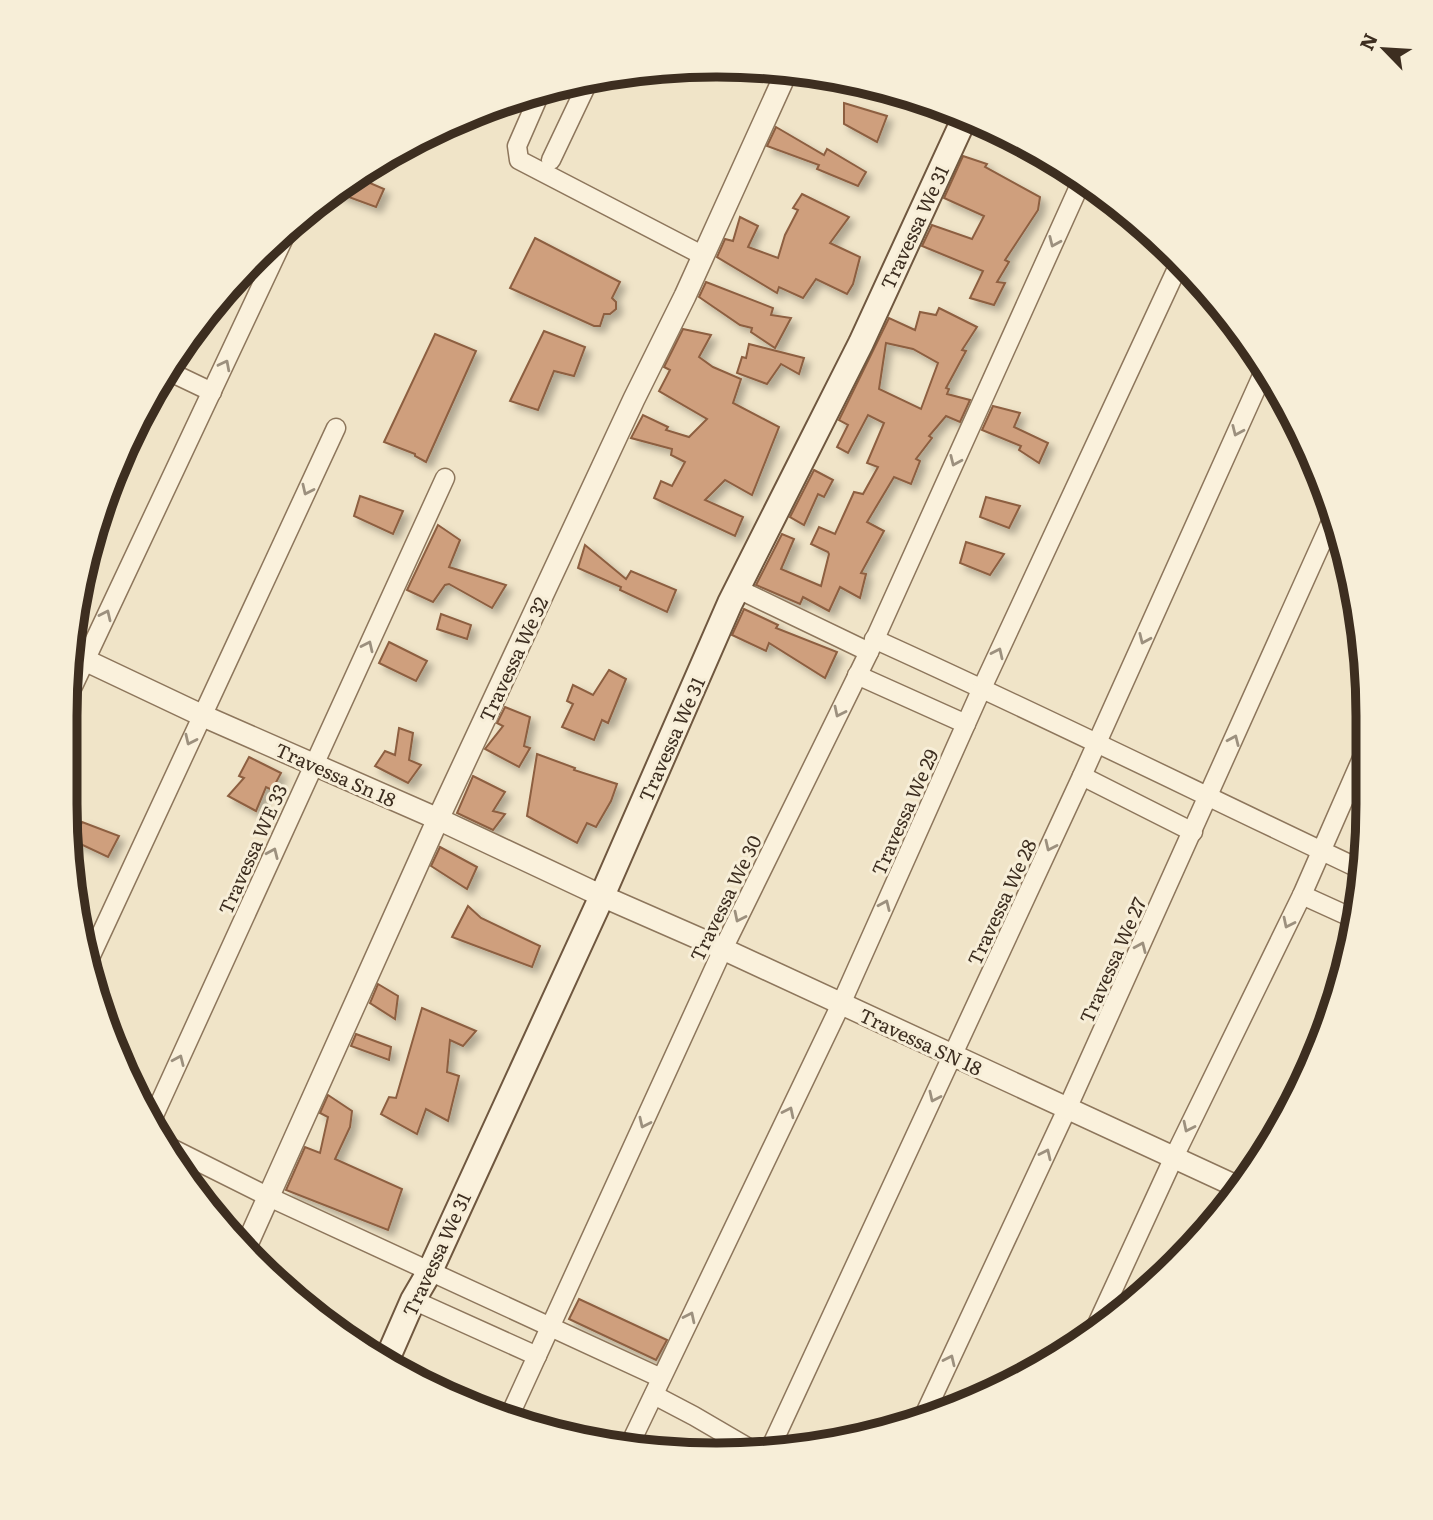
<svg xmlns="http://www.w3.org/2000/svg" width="1433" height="1520" font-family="Literata,serif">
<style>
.building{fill:#cf9f7d;stroke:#8d5f41;stroke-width:2;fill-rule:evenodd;filter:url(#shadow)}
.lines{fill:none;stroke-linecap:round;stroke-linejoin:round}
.minor-casing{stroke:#8d765c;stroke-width:21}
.tertiary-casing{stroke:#8d765c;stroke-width:24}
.secondary-casing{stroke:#6f573f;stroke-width:28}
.minor{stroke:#faf1dc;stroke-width:18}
.tertiary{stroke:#faf1dc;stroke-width:21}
.secondary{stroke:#faf1dc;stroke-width:24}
.oneway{stroke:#9c907e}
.labels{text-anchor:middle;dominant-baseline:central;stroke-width:6;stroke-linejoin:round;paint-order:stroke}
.street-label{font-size:19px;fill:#3d2e20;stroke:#f7eed8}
.rim{fill:none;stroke:#3d2e20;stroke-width:9}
</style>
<defs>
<filter id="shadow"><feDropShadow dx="5.5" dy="5.5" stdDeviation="3.5" flood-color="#0004"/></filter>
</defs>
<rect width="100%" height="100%" fill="#f0e4c8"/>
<g class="building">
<polygon points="844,103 887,116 877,142 844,124"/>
<polygon points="776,127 824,155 827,149 866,172 858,186 817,169 819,165 767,146"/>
<polygon points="963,156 987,164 985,167 1040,197 1038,210 1005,260 1009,262 997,282 1005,283 994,305 970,298 983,271 922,246 932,225 972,239 984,216 944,198"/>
<polygon points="356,177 384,189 376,207 335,192"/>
<polygon points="802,194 849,217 830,243 860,257 853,284 847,294 816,279 803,298 779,287 777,293 717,257 725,239 733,241 740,217 758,226 748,247 778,258 785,235 798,210 793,208"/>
<polygon points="535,238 620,282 612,298 616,302 616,309 610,314 604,314 600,326 594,326 510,288"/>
<polygon points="706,282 773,308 771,315 791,318 775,348 751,332 752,328 740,325 699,297"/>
<path d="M939,308L977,327L962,350L966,351L946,388L949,389L947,394L970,400L960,422L946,416L929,436L932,438L916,459L920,461L911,484L894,477L867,522L884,531L861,573L866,574L860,598L840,587L829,611L803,597L800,604L756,585L782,534L794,539L781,569L821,586L829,554L828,552L811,544L819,527L835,534L854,492L863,494L878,467L867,463L884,423L868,415L848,453L837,447L848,425L839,420L889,318L915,330L920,312L936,315ZM886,343L913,349L938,363L921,409L879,389Z"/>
<polygon points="683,329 711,335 699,357 713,367 741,379 733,403 779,427 752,495 725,480 705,500 743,517 735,536 654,498 661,481 672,486 685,462 671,455 672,449 631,438 643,415 668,427 666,430 689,437 707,419 659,391 670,370 664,367"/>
<polygon points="544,331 585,347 574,376 554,371 538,410 510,401"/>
<polygon points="435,334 476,351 426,462 415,456 415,454 384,442"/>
<polygon points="749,344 804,358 799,374 781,364 767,384 737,373 742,357 746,358"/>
<polygon points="993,406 1020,413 1014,427 1048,443 1039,463 1019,450 1021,446 982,430"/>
<polygon points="814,470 833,480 824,497 818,494 804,525 790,517"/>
<polygon points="360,496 403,511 393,534 354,516"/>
<polygon points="986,497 1020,506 1009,528 980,517"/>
<polygon points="438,525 460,540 449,567 506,585 492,608 449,584 445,585 433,602 407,590"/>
<polygon points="966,542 1004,554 990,575 960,563"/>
<polygon points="585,545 626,579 631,571 676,590 667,612 620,590 621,587 578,568"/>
<polygon points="744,609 778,625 776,628 837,652 825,678 769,643 766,651 732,635"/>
<polygon points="441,614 471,625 467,639 437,629"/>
<polygon points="389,642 427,661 416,681 379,663"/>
<polygon points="609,670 626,679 608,723 602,720 594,740 562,727 573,704 567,701 573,685 593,695"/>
<polygon points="505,707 530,717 524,746 530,748 519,767 485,749 503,726 497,723"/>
<polygon points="399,728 413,733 409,760 421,765 408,783 375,766 385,751 395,755"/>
<polygon points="537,754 575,768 574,770 617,784 611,801 596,827 587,823 577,843 527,816"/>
<polygon points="249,757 281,773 272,790 266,787 256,811 228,796 244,778 239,776"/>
<polygon points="473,776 505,792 493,811 505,814 493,830 457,813"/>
<polygon points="82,822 119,836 108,857 74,841"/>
<polygon points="440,847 477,867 467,889 431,866"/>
<polygon points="468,906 481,918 540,946 532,967 452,937"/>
<polygon points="378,984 398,996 395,1019 370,1003"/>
<polygon points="422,1008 476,1031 463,1046 450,1040 447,1072 459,1076 448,1121 426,1109 417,1134 381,1114 389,1097 396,1098"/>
<polygon points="356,1034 391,1047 389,1060 351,1046"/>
<polygon points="328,1095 352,1111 350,1127 335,1159 402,1189 388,1230 286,1190 305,1147 320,1153 328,1117 320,1113"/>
<polygon points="579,1299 667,1340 656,1360 569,1319"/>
</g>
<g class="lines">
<g class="minor-casing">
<g id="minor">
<polyline points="541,91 517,146 519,160 702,255"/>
<polyline points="551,160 589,80"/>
<polyline points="168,371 212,392"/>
<polyline points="738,589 869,652"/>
<path d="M874,639C1038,713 1199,793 1362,870"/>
<polyline points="857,675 966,724"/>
<polyline points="67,699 291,223"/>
<polyline points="1082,776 1193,832"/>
<polyline points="1302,895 1357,920"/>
<polyline points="88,962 336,428"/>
<polyline points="151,1122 445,478"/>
<polyline points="165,1145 269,1197 661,1378"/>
<polyline points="413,1300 537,1356"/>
<polyline points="1093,1333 1174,1157 1302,895 1366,749"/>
<polyline points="654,1395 694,1416 754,1451"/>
<polyline points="509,1417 723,949 869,652 1082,180"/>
<polyline points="921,1422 1067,1109 1335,513"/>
<polyline points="629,1446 841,1004 982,688 1180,262"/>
<polyline points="769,1451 1082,776 1265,369"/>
</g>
</g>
<g class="tertiary-casing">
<g id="tertiary">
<polyline points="70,653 201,715 438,819 602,896 723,949 1240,1188"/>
<polyline points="245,1249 438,819 634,399 685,296 787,71"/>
</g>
</g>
<g class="secondary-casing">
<polyline id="secondary" points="385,1364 413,1300 430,1271 602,896 730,603 861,343 965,117"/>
</g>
<use href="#minor" class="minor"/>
<use href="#tertiary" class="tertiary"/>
<use href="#secondary" class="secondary"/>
</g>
<defs><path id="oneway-chevron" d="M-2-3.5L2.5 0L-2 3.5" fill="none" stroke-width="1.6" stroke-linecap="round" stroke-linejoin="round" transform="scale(1.75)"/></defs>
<g class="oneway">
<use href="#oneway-chevron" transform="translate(1054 242) rotate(114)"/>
<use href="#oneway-chevron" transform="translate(225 365) rotate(-63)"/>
<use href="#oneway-chevron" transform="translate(1237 431) rotate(114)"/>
<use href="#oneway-chevron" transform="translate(955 461) rotate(114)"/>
<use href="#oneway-chevron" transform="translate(307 490) rotate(115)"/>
<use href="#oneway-chevron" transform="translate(106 615) rotate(-65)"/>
<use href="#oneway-chevron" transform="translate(1144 639) rotate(114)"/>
<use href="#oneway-chevron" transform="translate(368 646) rotate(-65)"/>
<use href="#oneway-chevron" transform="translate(998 653) rotate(-65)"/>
<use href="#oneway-chevron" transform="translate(839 712) rotate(116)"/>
<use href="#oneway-chevron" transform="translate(190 740) rotate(115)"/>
<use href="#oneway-chevron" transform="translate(1234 740) rotate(-66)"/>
<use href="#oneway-chevron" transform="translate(1050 846) rotate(115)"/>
<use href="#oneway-chevron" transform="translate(273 853) rotate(-66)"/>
<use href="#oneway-chevron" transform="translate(885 905) rotate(-66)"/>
<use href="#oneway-chevron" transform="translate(739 917) rotate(116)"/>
<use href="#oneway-chevron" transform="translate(1288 923) rotate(116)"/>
<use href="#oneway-chevron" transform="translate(1141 947) rotate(-66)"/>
<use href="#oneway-chevron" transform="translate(179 1060) rotate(-66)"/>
<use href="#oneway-chevron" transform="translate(934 1097) rotate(115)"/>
<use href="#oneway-chevron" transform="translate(789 1112) rotate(-64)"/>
<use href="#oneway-chevron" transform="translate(644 1123) rotate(115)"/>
<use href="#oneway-chevron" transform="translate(1188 1127) rotate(116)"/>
<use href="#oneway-chevron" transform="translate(1046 1154) rotate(-65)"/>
<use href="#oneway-chevron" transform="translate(690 1317) rotate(-64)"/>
<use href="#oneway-chevron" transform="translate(950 1360) rotate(-65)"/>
</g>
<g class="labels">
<g class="street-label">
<text transform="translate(914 227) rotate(-65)">Travessa We 31</text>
<text transform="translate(513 659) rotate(-65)">Travessa We 32</text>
<text transform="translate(671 739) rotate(-66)">Travessa We 31</text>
<text transform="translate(336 774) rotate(24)">Travessa Sn 18</text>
<text transform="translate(904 812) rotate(-66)">Travessa We 29</text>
<text transform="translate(252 849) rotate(-66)">Travessa WE 33</text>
<text transform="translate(725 898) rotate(-64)">Travessa We 30</text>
<text transform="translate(1001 902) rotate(-65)">Travessa We 28</text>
<text transform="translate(1112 960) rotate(-66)">Travessa We 27</text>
<text transform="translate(921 1041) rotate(25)">Travessa SN 18</text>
<text transform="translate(436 1254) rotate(-65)">Travessa We 31</text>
</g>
</g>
<path d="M0 0H1433V1520H0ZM716 77H717A639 639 0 0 1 1356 716V804A639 639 0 0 1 717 1443H716A639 639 0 0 1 77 804V716A639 639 0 0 1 716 77Z" fill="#f7eed8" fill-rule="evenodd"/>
<path class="rim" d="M716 77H717A639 639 0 0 1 1356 716V804A639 639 0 0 1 717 1443H716A639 639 0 0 1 77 804V716A639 639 0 0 1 716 77Z"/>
<g transform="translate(1384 49) rotate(295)" stroke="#f7eed8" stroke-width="5" paint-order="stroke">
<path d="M0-5L12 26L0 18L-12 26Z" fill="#3d2e20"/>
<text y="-10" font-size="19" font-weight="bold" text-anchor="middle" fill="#3d2e20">N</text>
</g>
</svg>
